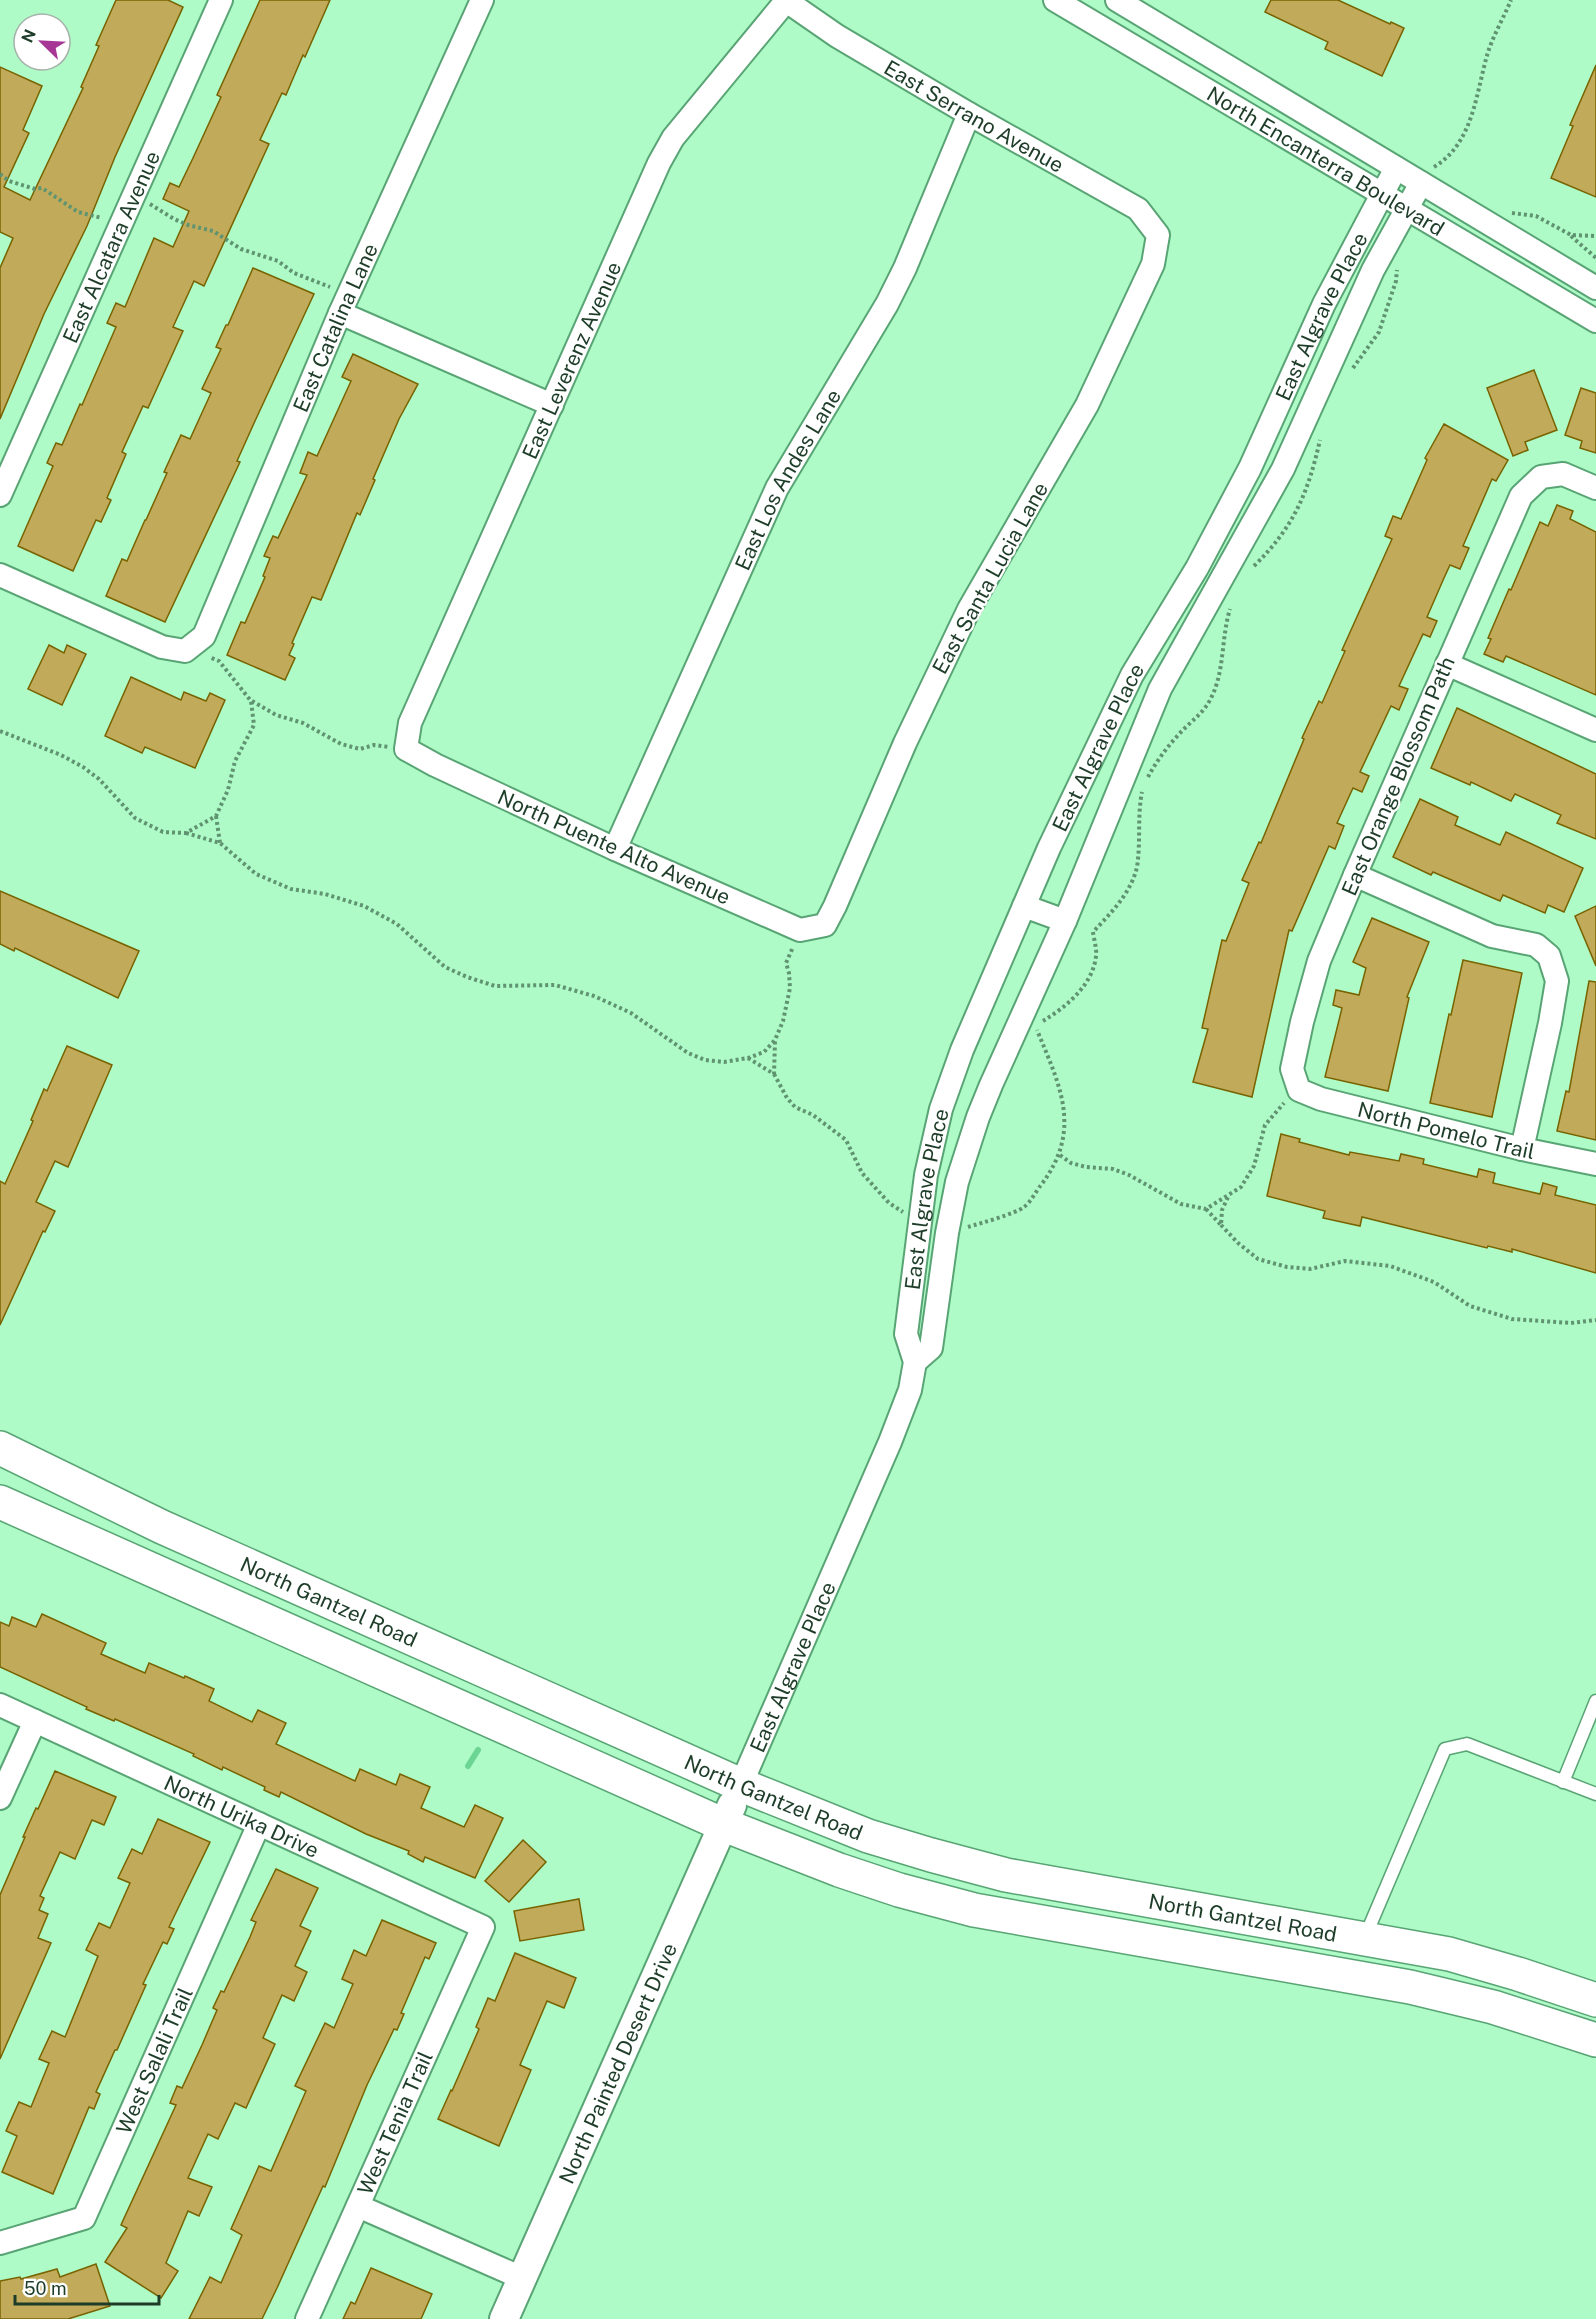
<svg xmlns="http://www.w3.org/2000/svg" width="1596" height="2319" font-family="'Public Sans',sans-serif">
<style>
.lines{fill:none;stroke-linecap:round;stroke-linejoin:round}
.stream{stroke:#6dd594;stroke-width:6}
.building{fill:#c1ab5a;stroke:#786300;stroke-width:1.5}
.service-casing{stroke:#59a474;stroke-width:15}
.minor-casing{stroke:#59a474;stroke-width:26}
.tertiary-casing{stroke:#59a474;stroke-width:32}
.primary-casing{stroke:#59a474;stroke-width:36}
.path{stroke:#609471;stroke-width:4;stroke-dasharray:3 3;stroke-linecap:butt}
.service{stroke:#fff;stroke-width:12}
.minor{stroke:#fff;stroke-width:22}
.tertiary{stroke:#fff;stroke-width:28}
.primary{stroke:#fff;stroke-width:33}
.labels{text-anchor:middle;dominant-baseline:central;stroke-width:4.5;stroke-linejoin:round;paint-order:stroke}
.street-label{font-size:21px;fill:#1e3d29;stroke:#fff}
</style>
<rect width="100%" height="100%" fill="#aefbc7"/>
<g class="lines">
<polyline class="stream" points="468,1766 478,1750"/>
</g>
<g class="building">
<polygon points="116,0 168,0 183,7 115,157 87,226 44,314 0,419 0,268 13,238 0,232 0,67 42,86 23,130 29,133 4,187 30,200 83,88 81,87 99,46 96,45"/>
<polygon points="260,0 330,0 305,57 303,55 286,95 282,93 260,140 269,144 204,286 194,281 173,327 183,331 148,408 143,406 122,452 126,454 107,498 111,500 101,522 96,520 73,571 18,546 53,466 47,463 56,443 62,445 80,404 82,405 116,327 107,323 116,303 125,307 154,238 173,247 189,211 163,199 170,183 179,187 193,158 221,97 217,95"/>
<polygon points="1271,0 1338,0 1390,24 1391,22 1404,28 1382,76 1325,49 1328,42 1265,12"/>
<polygon points="1596,65 1596,197 1551,178 1573,126 1570,125"/>
<polygon points="253,268 314,294 255,421 237,461 240,462 165,622 106,596 122,559 127,561 145,520 146,520 167,473 164,472 181,435 190,439 211,393 202,389 221,349 216,347 226,325 228,325"/>
<polygon points="353,354 418,384 399,419 373,479 375,480 360,515 357,513 321,600 312,597 292,643 294,644 289,655 295,658 285,680 227,655 241,622 245,623 265,577 263,576 270,558 264,556 273,536 278,538 307,475 300,473 308,452 317,456 351,381 342,377"/>
<polygon points="1534,370 1557,430 1525,442 1528,450 1513,456 1487,388"/>
<polygon points="1581,388 1596,393 1596,453 1580,448 1582,441 1565,435"/>
<polygon points="1444,424 1508,460 1496,481 1492,479 1463,546 1469,548 1460,569 1450,565 1444,578 1427,617 1437,621 1430,637 1423,634 1399,686 1408,689 1399,710 1391,706 1360,772 1369,776 1362,792 1353,788 1337,823 1344,826 1335,849 1329,846 1292,931 1289,930 1252,1097 1193,1082 1208,1029 1202,1028 1222,940 1226,941 1249,883 1242,880 1259,842 1261,843 1304,739 1302,738 1319,701 1322,703 1345,651 1342,650 1392,539 1385,536 1393,516 1401,519 1427,460 1425,458"/>
<polygon points="1557,505 1573,511 1570,519 1596,532 1596,695 1506,656 1503,662 1484,654 1491,639 1488,638 1509,589 1511,590 1540,522 1548,526"/>
<polygon points="49,645 64,653 67,645 86,654 62,705 28,689"/>
<polygon points="131,677 181,700 184,692 206,701 210,693 225,700 195,768 145,747 142,753 105,736"/>
<polygon points="1457,708 1596,774 1596,839 1557,823 1561,815 1515,794 1511,801 1471,782 1470,785 1431,768"/>
<polygon points="1420,799 1458,817 1455,825 1500,845 1506,832 1583,868 1564,912 1548,905 1545,913 1503,895 1500,901 1433,872 1431,875 1393,857"/>
<polygon points="0,891 139,951 118,998 15,948 14,951 0,944"/>
<polygon points="1596,906 1596,966 1575,916"/>
<polygon points="1372,918 1429,942 1407,997 1409,998 1388,1091 1325,1077 1342,1008 1333,1005 1336,990 1359,995 1366,968 1353,962"/>
<polygon points="1463,960 1522,973 1492,1117 1430,1103 1449,1014 1451,1015"/>
<polygon points="1589,981 1596,982 1596,1140 1557,1131 1566,1091 1569,1092"/>
<polygon points="67,1046 112,1065 68,1167 55,1161 36,1202 55,1211 45,1232 43,1231 0,1325 0,1181 5,1184 33,1121 31,1120 44,1089 47,1091"/>
<polygon points="1281,1134 1300,1139 1299,1142 1349,1155 1350,1152 1399,1161 1401,1154 1424,1159 1423,1164 1477,1177 1479,1169 1495,1173 1493,1183 1540,1194 1543,1183 1557,1187 1555,1195 1596,1205 1596,1273 1512,1249 1512,1252 1488,1246 1487,1248 1362,1217 1360,1226 1323,1218 1325,1211 1267,1196"/>
<polygon points="42,1614 106,1643 101,1654 145,1673 149,1663 184,1678 185,1676 214,1689 209,1701 252,1722 258,1710 286,1723 276,1744 355,1781 360,1769 396,1785 400,1774 430,1787 421,1808 464,1827 475,1805 503,1818 475,1878 425,1857 423,1862 408,1854 409,1851 366,1834 281,1792 279,1797 264,1790 265,1787 223,1767 222,1770 193,1756 194,1754 115,1719 114,1721 86,1709 87,1707 0,1667 0,1622 9,1626 12,1617 36,1627"/>
<polygon points="55,1771 116,1797 104,1825 92,1820 75,1859 60,1852 40,1896 44,1898 39,1910 48,1914 38,1938 51,1943 0,2059 0,1895 25,1837 23,1837 36,1808 38,1809"/>
<polygon points="158,1819 210,1842 169,1927 174,1929 167,1944 163,1942 143,1984 146,1985 117,2050 115,2050 96,2092 100,2094 94,2109 89,2107 53,2194 2,2172 17,2136 6,2131 19,2102 31,2107 49,2063 39,2059 52,2031 65,2037 98,1956 86,1950 99,1923 110,1928 130,1883 118,1878 132,1849 142,1854"/>
<polygon points="523,1840 546,1862 509,1902 485,1881"/>
<polygon points="276,1869 318,1888 300,1926 311,1931 295,1966 307,1972 294,2001 282,1995 263,2038 275,2044 246,2108 235,2103 218,2139 208,2134 188,2178 212,2187 199,2216 188,2211 166,2263 178,2271 161,2298 105,2262 127,2228 121,2225 176,2105 170,2103 177,2086 182,2088 202,2045 217,2010 213,2008 221,1991 224,1992 250,1937 256,1922 251,1920"/>
<polygon points="579,1899 584,1930 520,1941 514,1911"/>
<polygon points="382,1920 436,1943 429,1959 425,1957 401,2013 404,2014 397,2030 394,2029 367,2085 325,2187 323,2186 277,2288 262,2319 189,2319 210,2277 221,2283 242,2235 231,2229 259,2166 271,2171 306,2091 295,2086 325,2023 334,2028 353,1984 342,1979 354,1950 366,1956"/>
<polygon points="515,1953 576,1978 564,2008 547,2001 520,2065 531,2070 499,2146 438,2119 451,2090 452,2091 479,2029 476,2027 488,1998 495,2001"/>
<polygon points="96,2264 110,2306 68,2319 0,2319 0,2281 20,2277 21,2279 57,2269 60,2277"/>
<polygon points="371,2268 432,2294 421,2319 343,2319 351,2302 355,2304"/>
</g>
<g class="lines">
<g class="service-casing">
<g id="service">
<polyline points="1563,1782 1596,1701"/>
<polyline points="1365,1937 1445,1749 1467,1744 1596,1794"/>
</g>
</g>
<g class="minor-casing">
<g id="minor">
<path id="s1" d="M785,0L837,36L969,114L1138,209L1158,235L1153,264L1087,405L969,609L905,743L835,906L825,925L800,930L615,849L435,765L406,749L410,723L659,163L673,138L786,1"/>
<path id="s2" d="M1055,0L1596,321"/>
<polyline points="1117,0 1596,288"/>
<polyline points="340,313 552,405"/>
<path id="s3" d="M1596,488L1563,474L1541,477L1521,496L1355,875L1319,961L1302,1022L1292,1069L1299,1090L1321,1099L1522,1149L1596,1164"/>
<path id="s4" d="M0,495L221,0"/>
<path id="s5" d="M0,575L162,647L185,651L204,636L340,313L482,0"/>
<polyline points="1447,664 1596,730"/>
<path id="s6" d="M615,849L777,488L887,304L905,268L969,114"/>
<polyline points="1355,875 1492,936 1536,945 1549,956 1557,981 1550,1023 1522,1149"/>
<polyline points="1024,906 1065,921"/>
<polyline points="915,1362 931,1348 947,1233 957,1182 978,1117 991,1085 1065,921 1160,689 1283,469 1373,270 1421,183"/>
<path id="s7" d="M0,1705L483,1927L307,2319"/>
<path id="s8" d="M736,1796L890,1442L910,1390L915,1362L906,1334L926,1175L941,1109L962,1050L1049,848L1132,675L1197,568L1250,468L1324,304L1396,168"/>
<polyline points="0,1798 35,1721"/>
<polyline points="358,2206 522,2278"/>
<path id="s9" d="M0,2243L84,2218L259,1824"/>
</g>
</g>
<g class="tertiary-casing">
<g id="tertiary">
<path id="s10" d="M504,2319L732,1805"/>
</g>
</g>
<g class="primary-casing">
<g id="primary">
<path id="s11" d="M0,1448L162,1527L741,1785L868,1836L931,1855L1006,1875L1449,1954L1518,1974L1596,2000"/>
<polyline points="0,1502 724,1825 839,1870 899,1890 974,1910 1410,1987 1493,2007 1596,2040"/>
</g>
</g>
<g class="path">
<path d="M1434,167C1474,143 1476,92 1488,52C1494,34 1504,17 1511,0"/>
<polyline points="0,174 9,181 35,189 42,188 78,212 102,218"/>
<polyline points="150,204 174,219 188,225 213,231 241,249 278,261 294,273 330,287"/>
<polyline points="1512,213 1536,216 1571,235 1596,236"/>
<polyline points="1571,236 1596,258"/>
<polyline points="1353,368 1379,332 1396,281 1397,270"/>
<path d="M1254,566C1294,527 1308,493 1320,440"/>
<polyline points="252,701 276,715 303,723 341,744 360,749 374,745 389,747"/>
<polyline points="0,731 61,755 83,767 99,779 135,818 163,832 186,833 216,816 228,790 235,761 254,725 251,701 219,661 209,657"/>
<path d="M1148,777C1157,760 1170,743 1184,729C1194,719 1205,711 1211,698C1225,671 1221,638 1230,609"/>
<polyline points="216,816 220,843"/>
<polyline points="186,833 220,843 256,874 291,889 325,894 364,906 397,924 445,967 467,977 495,986 555,985 594,996 631,1013 688,1053 705,1060 724,1062 748,1058 764,1052 775,1040 783,1021 790,988 789,973 786,963 793,947"/>
<path d="M1043,1021C1066,1007 1093,985 1096,956C1097,949 1094,940 1093,932C1111,913 1131,893 1137,867C1141,842 1137,817 1142,792"/>
<polyline points="748,1058 774,1074 775,1041"/>
<polyline points="774,1074 787,1098 795,1107 813,1115 846,1140 862,1173 889,1203 903,1212"/>
<polyline points="1060,1155 1071,1163 1086,1167 1113,1169 1129,1175 1181,1204 1206,1209 1241,1187 1254,1166 1265,1125 1284,1103"/>
<polyline points="1206,1209 1221,1225 1222,1210 1229,1195"/>
<polyline points="1221,1225 1238,1243 1258,1259 1287,1267 1310,1269 1345,1261 1390,1266 1434,1282 1470,1306 1512,1319 1571,1323 1596,1320"/>
<path d="M968,1227C981,1223 1015,1214 1024,1207C1031,1202 1036,1191 1041,1185C1083,1130 1060,1086 1037,1030"/>
</g>
<use href="#service" class="service"/>
<use href="#minor" class="minor"/>
<use href="#tertiary" class="tertiary"/>
<use href="#primary" class="primary"/>
</g>
<g class="labels">
<g class="street-label">
<text stroke="none"><textPath href="#s1" startOffset="222">East Serrano Avenue</textPath></text>
<text stroke="none"><textPath href="#s2" startOffset="315">North Encanterra Boulevard</textPath></text>
<text stroke="none"><textPath href="#s4" startOffset="272">East Alcatara Avenue</textPath></text>
<text stroke="none"><textPath href="#s8" startOffset="1608">East Algrave Place</textPath></text>
<text stroke="none"><textPath href="#s5" startOffset="560">East Catalina Lane</textPath></text>
<text stroke="none"><textPath href="#s1" startOffset="2094">East Leverenz Avenue</textPath></text>
<text stroke="none"><textPath href="#s6" startOffset="408">East Los Andes Lane</textPath></text>
<text transform="translate(990 578) rotate(-61)">East Santa Lucia Lane</text>
<text stroke="none"><textPath href="#s8" startOffset="1122">East Algrave Place</textPath></text>
<text transform="translate(1398 776) rotate(-67)">East Orange Blossom Path</text>
<text transform="translate(614 847) rotate(24)">North Puente Alto Avenue</text>
<text stroke="none"><textPath href="#s3" startOffset="879">North Pomelo Trail</textPath></text>
<text stroke="none"><textPath href="#s8" startOffset="636">East Algrave Place</textPath></text>
<text stroke="none"><textPath href="#s11" startOffset="363">North Gantzel Road</textPath></text>
<text stroke="none"><textPath href="#s8" startOffset="141">East Algrave Place</textPath></text>
<text stroke="none"><textPath href="#s11" startOffset="849">North Gantzel Road</textPath></text>
<text stroke="none"><textPath href="#s7" startOffset="266">North Urika Drive</textPath></text>
<text stroke="none"><textPath href="#s11" startOffset="1335">North Gantzel Road</textPath></text>
<text stroke="none"><textPath href="#s9" startOffset="260">West Salali Trail</textPath></text>
<text stroke="none"><textPath href="#s10" startOffset="280">North Painted Desert Drive</textPath></text>
<text transform="translate(395 2123) rotate(-66)">West Tenia Trail</text>
</g>
</g>
<g transform="translate(42 42) rotate(294)"><circle r="28" fill="#ffffff" stroke="#a5b1a9" stroke-width="1.5"/>
<path d="M0-4.5L10 22L0 15L-10 22Z" fill="#a63795"/>
<text y="-9" font-size="16" font-weight="bold" text-anchor="middle" fill="#1e3d29">N</text>
</g>
<path d="M15 2295v9h144v-9" fill="none" stroke="#1e3d29" stroke-width="3"/>
<text x="24" y="2295" font-size="18" fill="#1e3d29" stroke="#ffffff" stroke-width="4.5" paint-order="stroke">50 m</text>
</svg>
